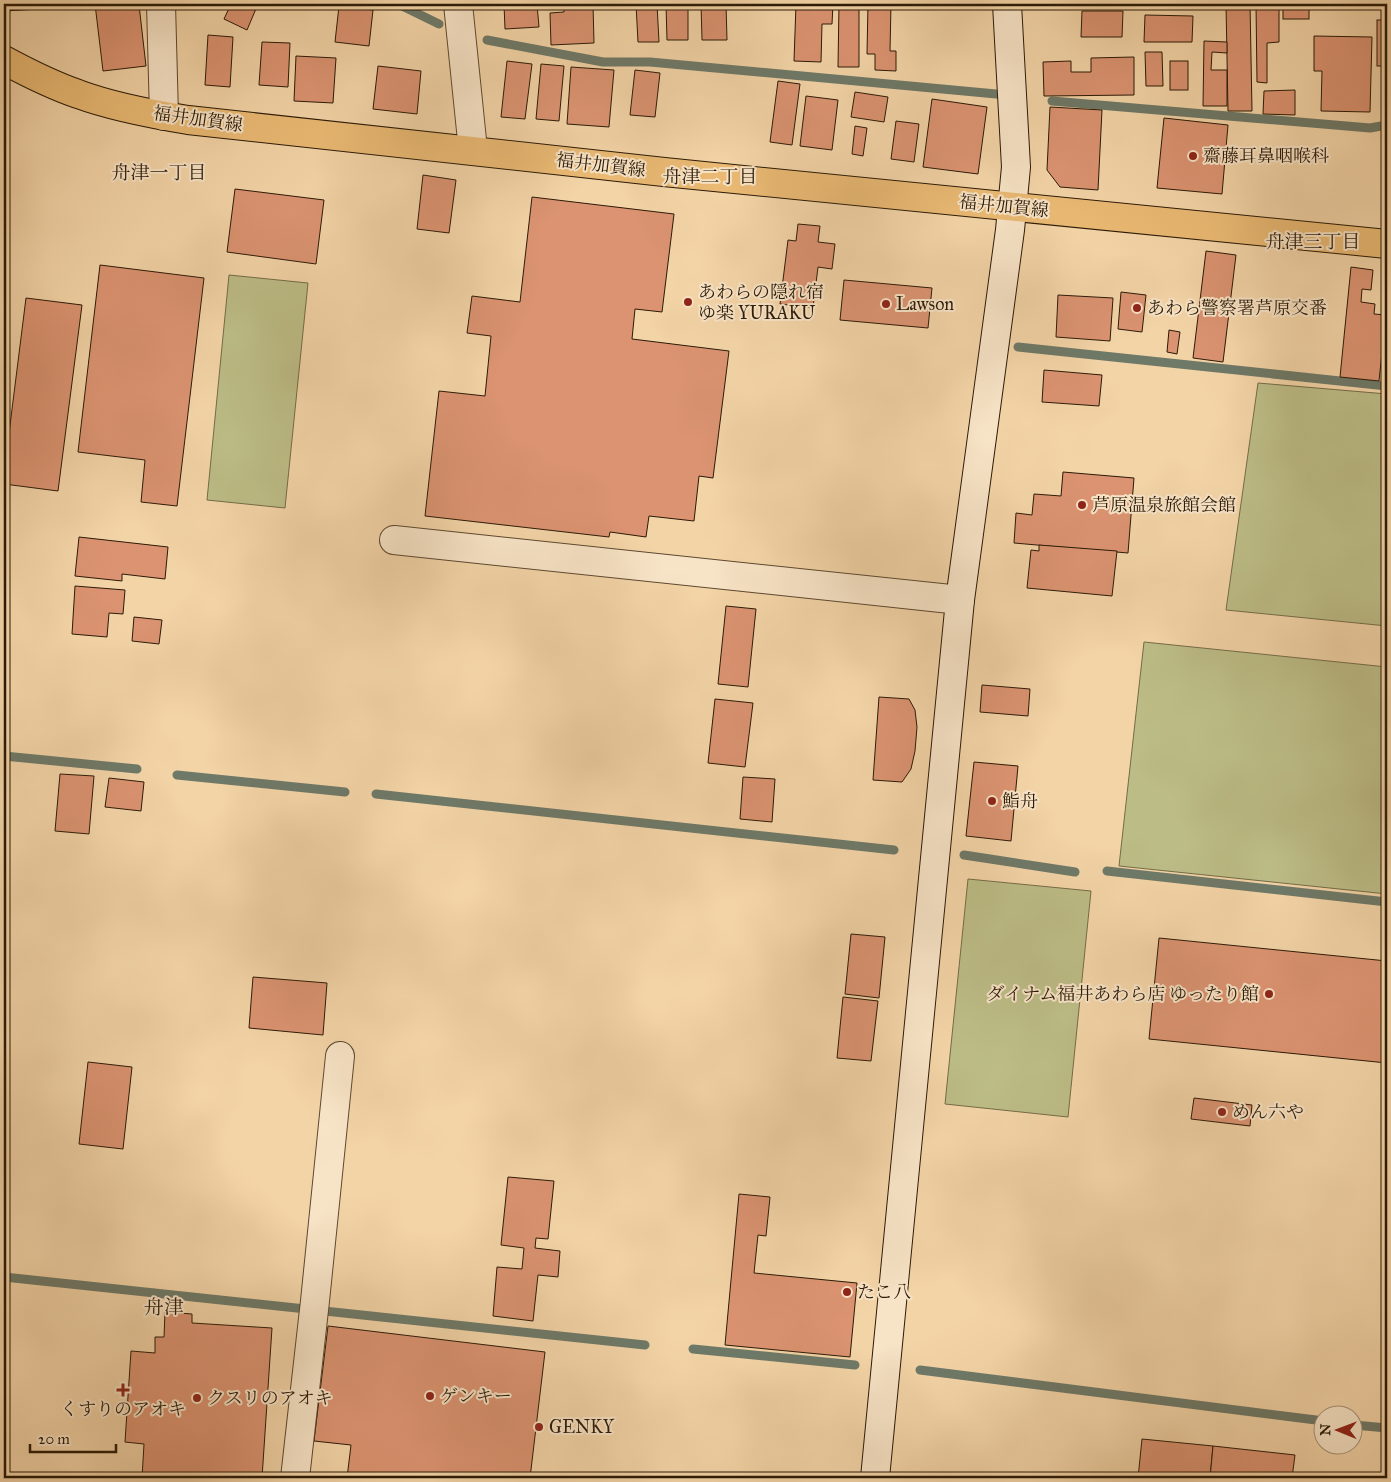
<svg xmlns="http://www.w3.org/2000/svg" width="1391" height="1482" font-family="'IM FELL Great Primer','Noto Serif JP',serif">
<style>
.green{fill:#bcbc86;stroke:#746b46}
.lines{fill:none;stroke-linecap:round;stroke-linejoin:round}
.stream{stroke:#6e7968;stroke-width:9}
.building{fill:#db9371;stroke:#2b1a07}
.street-casing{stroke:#5d482f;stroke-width:30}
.secondary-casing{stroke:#2b1a07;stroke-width:30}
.primary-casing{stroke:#2b1a07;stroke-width:30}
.street{stroke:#f7e3c6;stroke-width:28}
.secondary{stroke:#f7e3c6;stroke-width:28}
.primary{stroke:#eaba74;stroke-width:28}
.poi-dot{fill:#8f2418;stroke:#f7e3c6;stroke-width:2}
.labels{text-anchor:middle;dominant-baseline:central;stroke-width:4;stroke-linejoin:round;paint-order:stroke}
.street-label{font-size:18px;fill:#2b1a07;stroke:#f7e3c6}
.poi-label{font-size:18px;fill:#2b1a07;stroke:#f7e3c6;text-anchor:start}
.neighbourhood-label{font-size:19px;fill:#2b1a07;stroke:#f7e3c6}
.quarter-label{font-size:20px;fill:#2b1a07;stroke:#f7e3c6}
</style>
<rect width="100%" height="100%" fill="#f3d4a7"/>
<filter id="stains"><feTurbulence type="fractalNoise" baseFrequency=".004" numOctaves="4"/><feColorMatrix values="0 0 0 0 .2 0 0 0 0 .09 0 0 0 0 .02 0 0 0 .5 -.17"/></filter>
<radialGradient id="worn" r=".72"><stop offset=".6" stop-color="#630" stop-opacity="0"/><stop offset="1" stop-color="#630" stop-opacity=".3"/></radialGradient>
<g class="green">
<polygon points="229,275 308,283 285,508 207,500"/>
<polygon points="1258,383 1387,394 1387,626 1226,610"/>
<polygon points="1144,642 1387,667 1387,894 1119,866"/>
<polygon points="968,879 1091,891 1068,1117 945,1104"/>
</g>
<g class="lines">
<g class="stream">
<polyline points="398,4 439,24"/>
<polyline points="487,40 603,62 650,62 1007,95"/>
<polyline points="1052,101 1370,128 1387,125"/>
<polyline points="1018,347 1387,386"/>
<polyline points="4,756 137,769"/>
<polyline points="177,775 345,792"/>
<polyline points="376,794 894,850"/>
<polyline points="964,855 1075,872"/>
<polyline points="1107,871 1387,902"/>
<polyline points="4,1277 645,1345"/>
<polyline points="693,1349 855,1365"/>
<polyline points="920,1370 1324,1421"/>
<polyline points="1354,1425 1387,1428"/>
</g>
</g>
<g class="building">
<polygon points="4,4 39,4 39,9 4,11"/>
<polygon points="95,4 152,4 139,5 146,66 103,71"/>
<polygon points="186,4 217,4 217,6 186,8"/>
<polygon points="231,4 258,4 247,30 224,19"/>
<polygon points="504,4 537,4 539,27 505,29"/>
<polygon points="564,4 593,4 594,43 551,45 550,13 564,12"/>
<polygon points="636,4 657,4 659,42 638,42"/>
<polygon points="666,4 688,4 688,40 667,40"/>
<polygon points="701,4 726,4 727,40 702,40"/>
<polygon points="796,4 833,4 832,24 822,24 821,62 794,61"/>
<polygon points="839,4 859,4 859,67 838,67"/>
<polygon points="868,4 891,4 890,51 896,51 896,71 875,70 875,54 867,54"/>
<rect x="1165" y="4" width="23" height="4"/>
<polygon points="1226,4 1250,4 1252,111 1228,111"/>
<polygon points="1256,4 1279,4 1279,42 1267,43 1267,83 1257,82"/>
<rect x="1283" y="4" width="26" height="15"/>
<polygon points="339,6 373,10 369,46 335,42"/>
<polygon points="1082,11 1123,11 1122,37 1081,37"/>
<polygon points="1145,15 1193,16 1192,42 1144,42"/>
<rect x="1377" y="20" width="10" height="46"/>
<polygon points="208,35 233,37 230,87 205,85"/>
<polygon points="1314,36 1372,37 1370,112 1321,111 1322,71 1314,71"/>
<polygon points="1204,41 1227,42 1227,53 1212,52 1211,70 1227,70 1227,106 1203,106"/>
<polygon points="262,42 290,43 288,87 259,85"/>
<polygon points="1145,52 1162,52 1163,86 1146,86"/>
<polygon points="296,56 336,58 333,103 294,101"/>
<polygon points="1134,57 1134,95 1044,96 1043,62 1071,61 1071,72 1091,72 1091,58"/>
<polygon points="507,61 532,64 525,119 501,117"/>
<rect x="1170" y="61" width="18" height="29"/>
<polygon points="541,64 564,66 559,121 536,119"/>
<polygon points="378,66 421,71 417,114 373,109"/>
<polygon points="571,67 614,70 609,127 567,124"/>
<polygon points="635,70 660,73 655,117 630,115"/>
<polygon points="778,81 800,84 792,145 770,142"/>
<polygon points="1295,90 1295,115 1263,114 1264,91"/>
<polygon points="855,92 888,97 884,122 851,117"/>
<polygon points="806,96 838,100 832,150 800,146"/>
<polygon points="932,99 987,107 978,174 923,167"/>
<polygon points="1050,107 1102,110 1098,190 1060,187 1047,170"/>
<polygon points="1164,118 1228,125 1222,194 1157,188"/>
<polygon points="896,121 919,124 914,162 891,159"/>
<polygon points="855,126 867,128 863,156 852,154"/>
<polygon points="423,175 456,180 449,233 417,229"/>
<polygon points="235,189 324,200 316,264 227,252"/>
<polygon points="532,197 674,214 662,312 635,309 632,339 729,351 713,478 699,476 694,521 649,516 646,537 610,532 609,537 425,516 439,391 485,396 491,336 467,333 472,296 520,302"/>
<polygon points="798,224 820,226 818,242 835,244 832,269 818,267 813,308 780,304 788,240 796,241"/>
<polygon points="1206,251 1236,255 1223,362 1193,358"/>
<polygon points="100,265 204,278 177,506 141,502 145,460 78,452"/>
<polygon points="1351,267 1373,270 1371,290 1362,289 1361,302 1375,304 1374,314 1386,315 1379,381 1340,377"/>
<polygon points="844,280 932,288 928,328 840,320"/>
<polygon points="1121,292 1146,295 1142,332 1118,329"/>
<polygon points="1058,295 1113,298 1110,341 1056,337"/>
<polygon points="26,298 82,305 58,491 4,484 4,473"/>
<polygon points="1169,330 1180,332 1177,354 1167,352"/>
<polygon points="1044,370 1102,375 1099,406 1042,402"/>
<polygon points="1063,472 1134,478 1128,553 1014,543 1016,513 1032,515 1034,494 1061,496"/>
<polygon points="79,537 168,547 165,579 122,574 122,581 75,576"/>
<polygon points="1039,545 1117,551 1112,596 1027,588 1031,550 1039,551"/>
<polygon points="75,586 125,590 123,614 109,613 107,637 72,634"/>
<polygon points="726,606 756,609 748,687 718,684"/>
<polygon points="134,617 162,620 159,644 132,641"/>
<polygon points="982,685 1030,689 1028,716 980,712"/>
<polygon points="879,697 909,699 915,710 917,727 915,751 911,769 902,782 873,780"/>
<polygon points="715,699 753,703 745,767 708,763"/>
<polygon points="974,762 1018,766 1011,841 966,836"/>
<polygon points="60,774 94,776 89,834 55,831"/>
<polygon points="743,777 775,779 772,822 740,819"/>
<polygon points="109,778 144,782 141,811 105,807"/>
<polygon points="851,934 885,937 879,998 845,994"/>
<polygon points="1159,938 1387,961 1382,1019 1387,1019 1387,1063 1149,1039"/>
<polygon points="253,977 327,983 323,1035 249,1028"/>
<polygon points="843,997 878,1001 871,1061 837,1058"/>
<polygon points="88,1062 132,1067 123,1149 79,1144"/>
<polygon points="1194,1098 1252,1105 1250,1126 1191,1119"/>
<polygon points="508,1177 554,1181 548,1239 536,1238 535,1248 560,1251 558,1277 538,1275 533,1321 493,1316 497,1267 522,1269 524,1248 501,1245"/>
<polygon points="739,1194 770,1197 766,1236 758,1235 754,1273 857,1283 850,1357 725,1345"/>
<polygon points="165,1312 192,1314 192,1323 272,1328 262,1478 142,1478 144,1444 125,1442 131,1351 155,1353 155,1337 164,1337"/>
<polygon points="328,1326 545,1352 530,1478 347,1478 351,1445 314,1441"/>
<polygon points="1142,1439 1213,1446 1210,1478 1138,1478"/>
<polygon points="1213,1446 1295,1455 1292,1478 1210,1478"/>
</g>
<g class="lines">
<g class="street-casing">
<g id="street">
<polyline points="161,4 164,116"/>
<polyline points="458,4 473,150"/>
<polyline points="394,540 960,600"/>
<polyline points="295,1478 315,1301 340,1056"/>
</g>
</g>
<g class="secondary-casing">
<polyline id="secondary" points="875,1478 960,600 1010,230 1016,167 1007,4"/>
</g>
<g class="primary-casing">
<path id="primary" d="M4,60C28,73 52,85 78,94C113,107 151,114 188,120L664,172L1387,244"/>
</g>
<use href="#street" class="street"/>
<use href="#secondary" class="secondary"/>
<use href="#primary" class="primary"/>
</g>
<g class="poi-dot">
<circle cx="1193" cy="156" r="5"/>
<circle cx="688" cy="302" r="5"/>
<circle cx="886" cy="304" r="5"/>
<circle cx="1137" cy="308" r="5"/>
<circle cx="1082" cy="505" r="5"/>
<circle cx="992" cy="801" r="5"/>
<circle cx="1269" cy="994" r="5"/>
<circle cx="1222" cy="1112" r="5"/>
<circle cx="847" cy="1292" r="5"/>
<path d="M120.5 1382.5h5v5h5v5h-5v5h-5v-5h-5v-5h5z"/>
<circle cx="430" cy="1396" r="5"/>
<circle cx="197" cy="1398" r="5"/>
<circle cx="539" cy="1427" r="5"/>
</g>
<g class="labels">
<g class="street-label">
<text transform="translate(198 119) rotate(8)">福井加賀線</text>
<text transform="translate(601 165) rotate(7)">福井加賀線</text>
<text transform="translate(1004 206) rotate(6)">福井加賀線</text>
</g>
<g class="poi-label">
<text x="1203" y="156">齋藤耳鼻咽喉科</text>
<text x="698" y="292">あわらの隠れ宿<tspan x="698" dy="21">ゆ楽 YURAKU</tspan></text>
<text x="896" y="304">Lawson</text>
<text x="1147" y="308">あわら警察署芦原交番</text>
<text x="1092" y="505">芦原温泉旅館会館</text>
<text x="1002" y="801">鮨舟</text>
<text x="1259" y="994" text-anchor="end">ダイナム福井あわら店 ゆったり館</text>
<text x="1232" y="1112">めん六や</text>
<text x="857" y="1292">たこ八</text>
<text x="440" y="1396">ゲンキー</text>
<text x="207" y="1398">クスリのアオキ</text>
<text x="123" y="1409" text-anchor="middle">くすりのアオキ</text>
<text x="549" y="1427">GENKY</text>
</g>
<g class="neighbourhood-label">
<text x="159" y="172">舟津一丁目</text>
<text x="710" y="176">舟津二丁目</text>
<text x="1313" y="241">舟津三丁目</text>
</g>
<g class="quarter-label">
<text x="164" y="1307">舟津</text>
</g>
</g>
<rect width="1391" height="1482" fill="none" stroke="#f3d4a7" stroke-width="20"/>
<rect x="5" y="5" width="1381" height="1472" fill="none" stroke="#2b1a07" stroke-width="2.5"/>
<rect x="10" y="10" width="1371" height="1462" fill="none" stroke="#2b1a07"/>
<g transform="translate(1338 1430) rotate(271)"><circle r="24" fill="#f7e3c6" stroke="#a5937a"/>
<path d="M0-4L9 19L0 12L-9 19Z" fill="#8f2418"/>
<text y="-8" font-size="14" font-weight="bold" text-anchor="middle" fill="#2b1a07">N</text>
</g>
<path d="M30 1444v8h86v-8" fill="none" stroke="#2b1a07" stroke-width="2.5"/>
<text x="38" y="1444" font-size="15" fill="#2b1a07" stroke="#f7e3c6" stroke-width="4" paint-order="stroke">20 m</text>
<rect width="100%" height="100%" filter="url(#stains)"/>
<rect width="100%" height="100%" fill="url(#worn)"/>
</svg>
